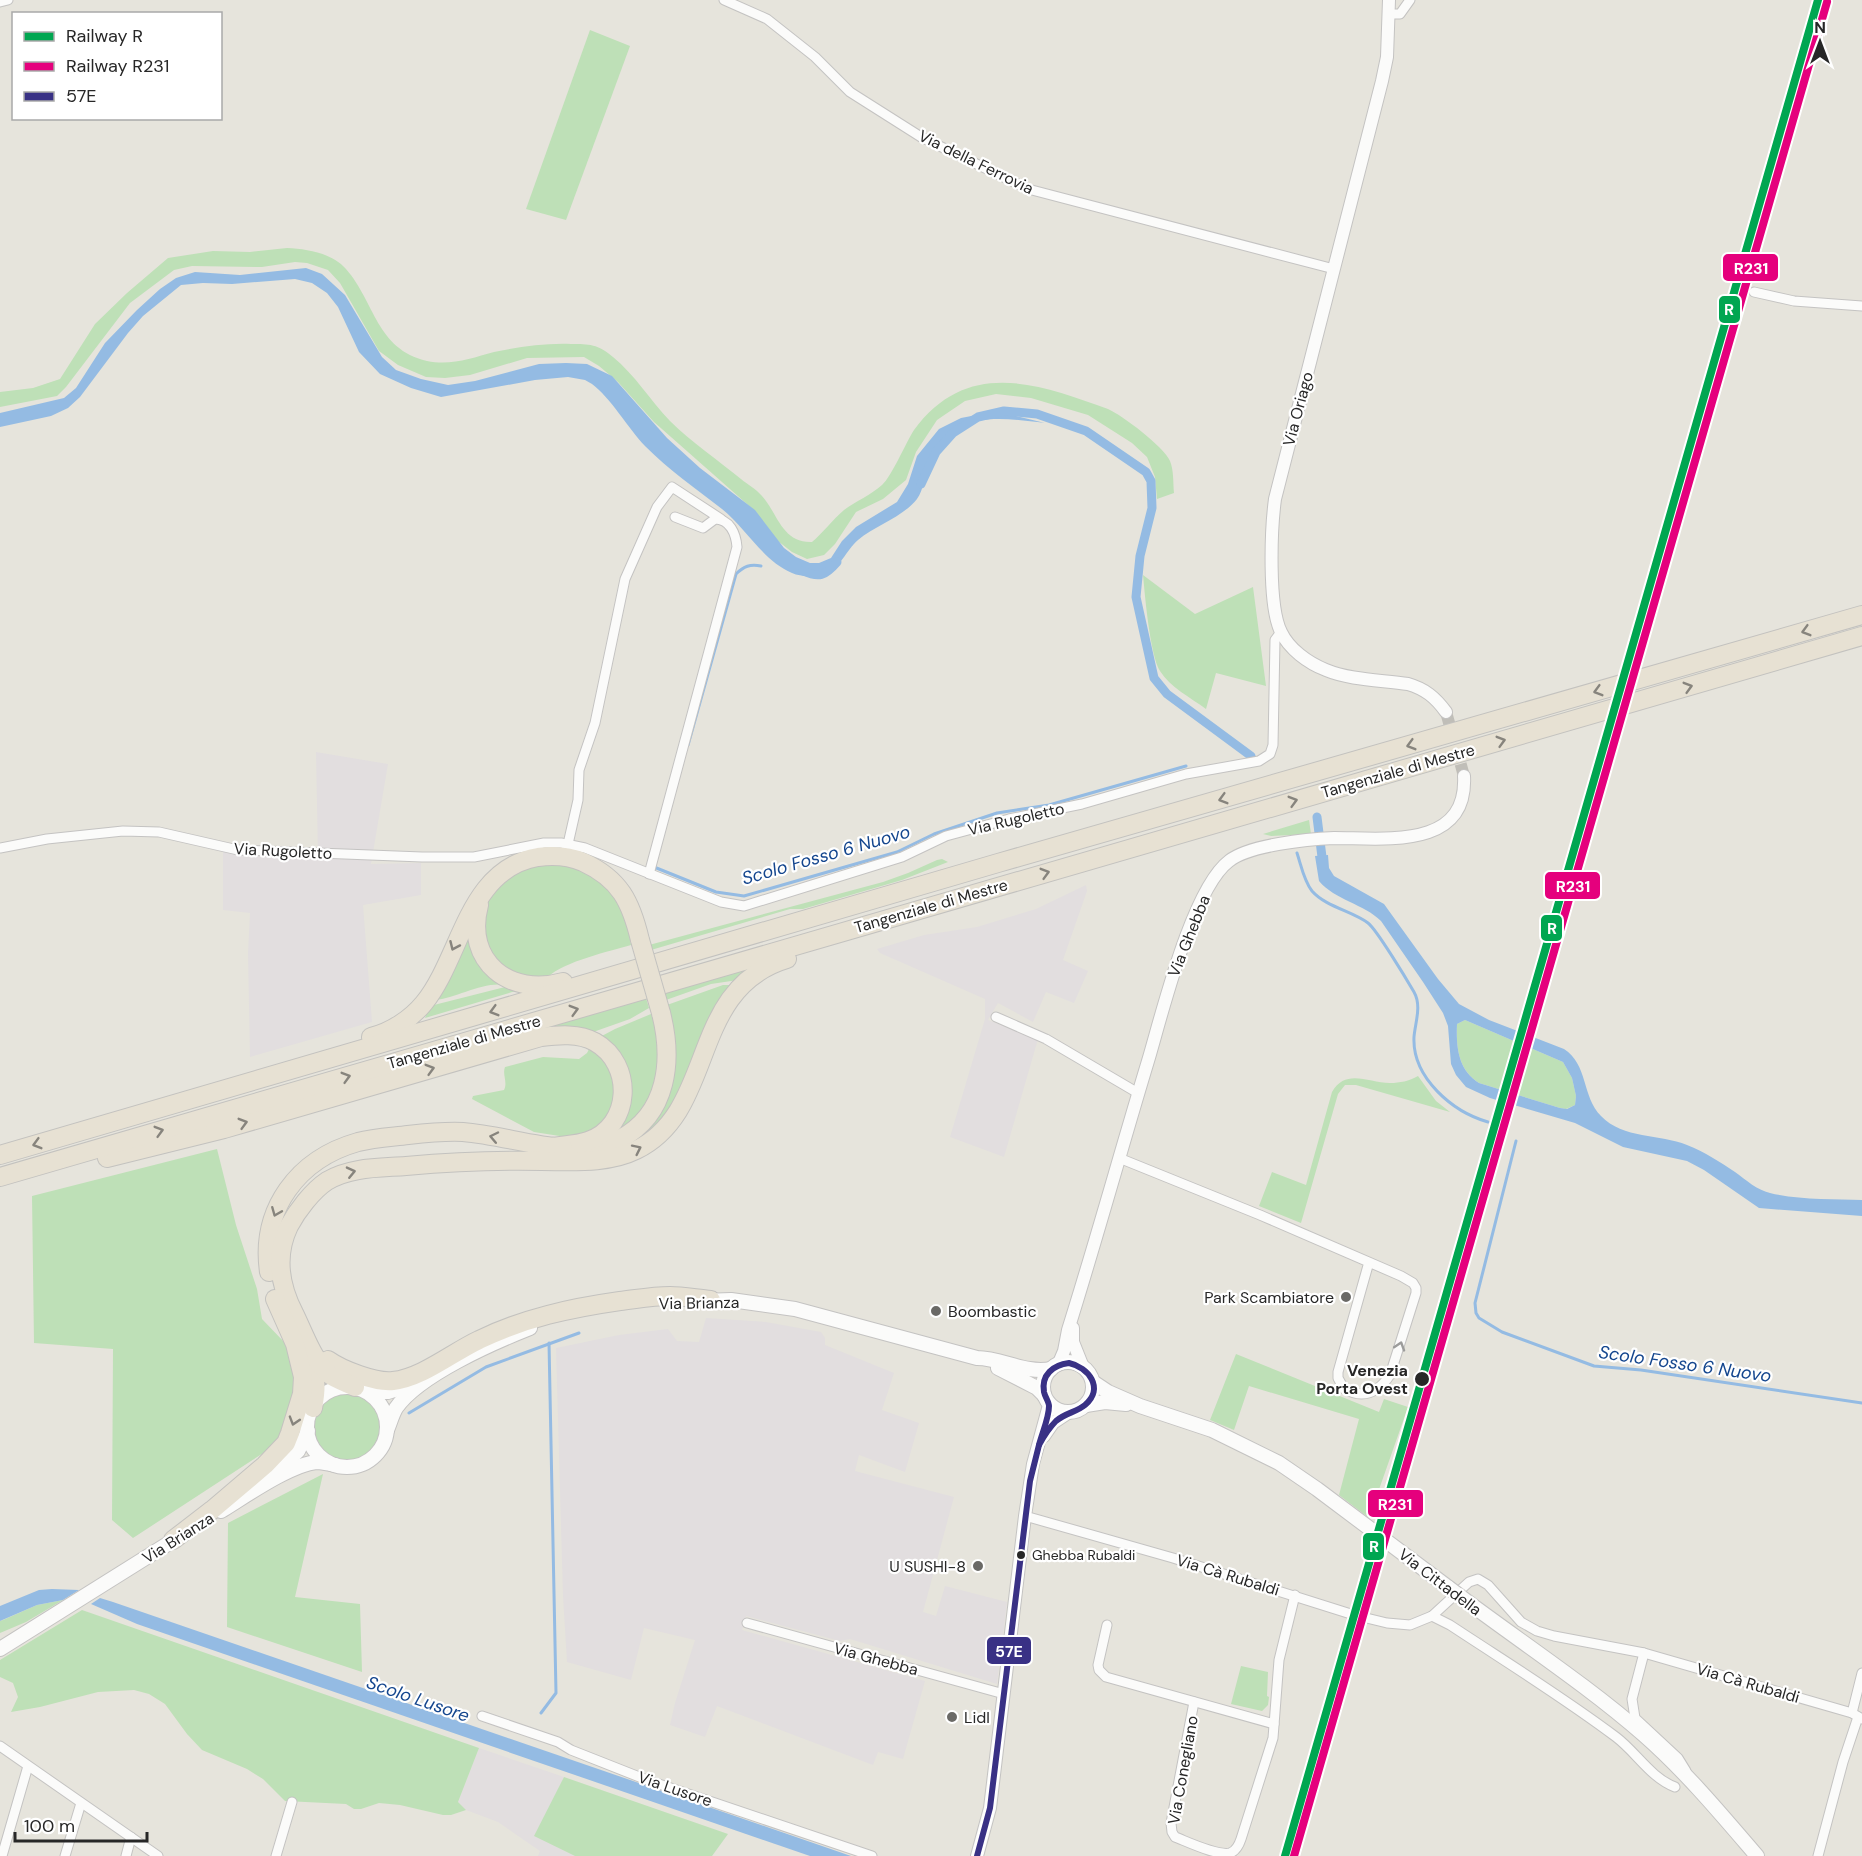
<svg xmlns="http://www.w3.org/2000/svg" width="1862" height="1856" font-family="'DM Sans',sans-serif">
<style>
.industrial{fill:#e2dedf}
.green{fill:#bee0b7}
.water{fill:#94bbe3;fill-rule:evenodd}
.lines{fill:none;stroke-linecap:round;stroke-linejoin:round}
.stream{stroke:#94bbe3;stroke-width:3}
.canal{stroke:#94bbe3;stroke-width:9}
.tertiary-tunnel{stroke:#c0beb8;stroke-width:12;stroke-dasharray:12 6;stroke-linecap:butt}
.minor-casing{stroke:#c4c3c2;stroke-width:11}
.tertiary-casing{stroke:#c4c3c2;stroke-width:14}
.secondary-casing{stroke:#c4c3c2;stroke-width:16}
.motorway-casing{stroke:#c3c2bf;stroke-width:20}
.minor{stroke:#fbfbfa;stroke-width:9}
.tertiary{stroke:#fbfbfa;stroke-width:12}
.secondary{stroke:#fbfbfa;stroke-width:14}
.motorway{stroke:#e7e1d3;stroke-width:18}
.secondary-bridge-casing{stroke:#c4c3c2;stroke-width:16;stroke-linecap:butt}
.motorway-bridge-casing{stroke:#c3c2bf;stroke-width:20;stroke-linecap:butt}
.secondary-bridge{stroke:#fbfbfa;stroke-width:14}
.motorway-bridge{stroke:#e7e1d3;stroke-width:18}
.bus-1-casing{stroke:#fff;stroke-width:10}
.bus-1{stroke:#393185;stroke-width:6}
.rail-1-casing{stroke:#fff;stroke-width:12}
.rail-2-casing{stroke:#fff;stroke-width:12}
.rail-1{stroke:#00a651;stroke-width:8}
.rail-2{stroke:#e5007d;stroke-width:8}
.oneway{stroke:#87847d}
.oneway2{stroke:#9c9c9b}
.poi-dot{fill:#6a6966;stroke:#fff;stroke-width:2}
.stop-dot{fill:#272727;stroke:#fff;stroke-width:2}
.labels{text-anchor:middle;dominant-baseline:central;stroke-width:4.5;stroke-linejoin:round;paint-order:stroke}
.bus-label{font-size:14px;fill:#272727;stroke:#fff;text-anchor:start}
.street-label{font-size:16px;fill:#272727;stroke:#fff}
.poi-label{font-size:16px;fill:#272727;stroke:#fff;text-anchor:end}
.stop-label{font-size:16px;font-weight:bold;fill:#272727;stroke:#fff;text-anchor:end}
.water-label{font-size:18px;font-style:italic;fill:#14468e;stroke:#fff}
.line-badge{stroke:#fff;stroke-width:2}
.badge-label{font-size:16px;text-anchor:middle;font-weight:bold;fill:#fff}
</style>
<rect width="100%" height="100%" fill="#e6e4dc"/>
<g class="industrial">
<polygon points="316,752 388,764 371,864 421,863 421,895 363,905 372,1022 250,1057 248,953 250,913 223,910 223,851 318,857"/>
<polygon points="1086,885 1087,891 1063,960 1088,971 1074,1003 1046,992 1033,1022 998,1003 988,1020 1038,1039 1004,1157 950,1137 985,1019 985,999 880,953 877,949 924,935 977,927 1036,909"/>
<polygon points="706,1318 766,1322 821,1332 825,1338 825,1345 894,1373 882,1410 919,1423 905,1472 859,1455 855,1471 954,1497 923,1612 936,1616 945,1586 1007,1602 997,1684 850,1639 840,1641 746,1616 742,1630 925,1681 903,1759 878,1752 873,1765 717,1706 705,1737 670,1725 675,1703 695,1640 644,1628 631,1680 567,1662 563,1596 556,1348 619,1335 668,1329 677,1341 699,1342"/>
<polygon points="479,1748 564,1777 535,1836 575,1856 538,1856 540,1851 498,1822 466,1810 458,1802"/>
</g>
<g class="green">
<polygon points="590,30 630,46 566,220 526,209"/>
<path d="M287,248C307,249 332,253 346,269C375,302 376,349 427,361C451,366 472,358 494,352C519,347 545,343 571,344C589,344 598,344 613,357C635,375 650,400 670,421C691,442 718,460 741,479C747,484 756,489 762,496C778,514 782,543 812,542C823,533 832,520 844,510C856,501 871,495 882,485C892,476 905,444 914,430C967,358 1037,383 1108,409C1122,415 1164,447 1170,461C1174,471 1173,483 1174,493L1157,499L1155,477L1147,457L1132,443L1088,415L1031,398L996,394L965,401L937,420L916,452L906,480L883,499L856,512L835,544L824,555L807,559L792,552L769,534L756,512L654,422L618,382L599,366L584,357L527,358L470,375L445,378L426,377L398,365L379,351L340,283L328,270L307,263L295,262L262,267L192,266L174,270L130,303L66,387L57,396L0,407V392L33,388L60,379L95,324L127,293L168,258L213,251L250,252Z"/>
<path d="M1143,575L1195,614L1253,587L1266,686L1216,673L1206,709C1191,698 1170,687 1160,671C1150,655 1145,596 1143,575Z"/>
<polygon points="1309,820 1311,834 1271,836 1263,834"/>
<polygon points="942,859 948,862 902,880 803,909 790,909 651,950 649,945 883,882 908,873 937,860"/>
<path d="M541,863L572,865L602,882L614,897L620,908L627,924L631,945C610,951 563,962 548,977L521,976L493,961L480,923L488,898L512,874Z"/>
<path d="M466,932L519,990L425,1018L430,1006L509,986C487,979 457,998 435,1000Z"/>
<polygon points="748,969 738,980 711,984 666,1000 664,993"/>
<polygon points="723,985 734,985 680,1096 652,1131 622,1147 653,1121 667,1005"/>
<polygon points="646,998 649,1008 630,1019 596,1031 590,1035 535,1031"/>
<path d="M651,1014C664,1041 660,1083 643,1108C636,1119 625,1126 615,1133L625,1104L598,1038L615,1029Z"/>
<path d="M1465,1020L1563,1062L1572,1078L1576,1096L1575,1105L1566,1109L1560,1108L1479,1083C1458,1070 1456,1047 1457,1024Z"/>
<path d="M592,1043L608,1059L617,1092L605,1121L588,1133L566,1137L534,1132L472,1099L473,1096L504,1090C508,1082 502,1075 505,1067L543,1057L579,1059L587,1053Z"/>
<path d="M1418,1076L1436,1101L1450,1112L1356,1085H1345L1338,1094L1301,1223L1259,1206L1272,1172L1306,1185L1332,1092C1346,1068 1368,1083 1390,1083C1400,1083 1409,1081 1418,1076Z"/>
<polygon points="217,1149 236,1225 257,1289 262,1319 286,1344 294,1359 295,1400 277,1444 133,1538 112,1520 113,1349 34,1343 32,1196"/>
<polygon points="1236,1354 1379,1412 1384,1399 1408,1407 1369,1518 1339,1495 1359,1419 1249,1386 1234,1430 1210,1420"/>
<circle cx="347" cy="1427" r="33"/>
<polygon points="323,1474 295,1597 360,1604 362,1672 227,1627 228,1523"/>
<polygon points="63,1600 26,1622 0,1633 0,1621 3,1620 37,1605"/>
<polygon points="82,1610 479,1748 458,1802 466,1810 451,1815 443,1815 400,1805 379,1803 361,1809 354,1809 346,1804 285,1801 263,1779 247,1769 202,1750 187,1734 165,1704 149,1694 134,1690 98,1692 40,1707 11,1712 18,1697 13,1683 0,1677 0,1660"/>
<polygon points="1241,1666 1268,1672 1267,1696 1269,1697 1268,1705 1262,1711 1231,1704"/>
<polygon points="564,1777 728,1834 712,1856 575,1856 534,1836"/>
</g>
<g class="water">
<path d="M306,268L322,274L345,295L382,357L396,370L421,379L448,385L475,381L539,364L566,363L587,364L612,376L667,438L700,468L755,510L784,548L796,557L810,563H819L831,558L842,541L856,527L897,502L908,484L917,456L939,429L961,418L987,413L1008,414L1045,423C995,417 953,410 928,465C924,475 924,490 917,499C903,517 876,525 858,540C846,550 840,570 823,574C814,577 801,577 792,573C763,561 746,528 722,509C696,489 669,470 645,446C628,428 610,397 592,384L585,380L568,377L535,380L441,397L411,388L380,374L359,352L338,307L327,293L312,283L295,279L232,284L203,283L181,285L143,316L128,333L80,397L68,408L51,416L0,427V413L64,398L76,388L105,343L137,310L160,289L176,278L195,272L240,275Z"/>
<path d="M1328,855L1329,868L1334,876L1384,904L1438,979L1459,1004L1489,1020L1564,1049C1588,1064 1582,1097 1601,1116C1623,1139 1660,1134 1687,1145C1705,1152 1720,1162 1735,1172C1746,1180 1757,1190 1770,1193C1798,1200 1834,1199 1862,1200V1216L1759,1208L1704,1170L1687,1161L1623,1147L1575,1123L1490,1098L1466,1087L1456,1075L1451,1064L1448,1026L1443,1013L1423,982L1381,921C1364,904 1335,900 1319,881L1315,856ZM1465,1020L1563,1062L1572,1078L1576,1096L1575,1105L1567,1109L1560,1108L1479,1083C1458,1070 1456,1047 1457,1024Z"/>
<polygon points="52,1589 79,1590 63,1600 37,1605 0,1621 0,1606 39,1590"/>
<polygon points="100,1598 113,1602 851,1856 810,1856 137,1624 91,1604"/>
</g>
<g class="lines">
<g class="stream">
<path d="M688,745L736,574C744,566 750,564 761,566"/>
<path d="M1297,853C1301,865 1304,881 1312,891C1326,907 1352,911 1368,923C1377,930 1407,980 1414,992C1422,1006 1415,1023 1414,1037C1412,1078 1453,1112 1488,1122"/>
<polyline points="654,867 716,892 744,896 897,852 934,834 997,813 1049,805 1186,766"/>
<polyline points="1516,1141 1475,1303 1476,1313 1479,1318 1502,1332 1594,1366 1641,1370 1862,1403"/>
<polyline points="409,1413 486,1367 579,1333"/>
<polyline points="541,1713 556,1693 549,1343"/>
</g>
<g class="canal">
<polyline points="921,484 936,452 953,433 978,417 1004,411 1037,414 1086,431 1146,472 1151,481 1152,508 1140,556 1136,597 1154,678 1167,694 1251,756"/>
<path d="M803,571C819,578 825,576 837,562"/>
<polyline points="1317,817 1323,865"/>
</g>
<polyline class="tertiary-tunnel" points="1446,712 1464,776"/>
<g class="minor-casing">
<g id="minor">
<polyline points="724,0 767,19 815,57 850,92 921,137 1028,189 1334,269"/>
<polyline points="0,2 8,0"/>
<polyline points="1390,14 1400,14 1410,0"/>
<polyline points="1754,292 1794,301 1862,306"/>
<polyline points="568,844 578,800 579,770 595,723 625,579 657,507 672,487 721,519"/>
<polyline points="0,848 47,839 123,831 159,832 238,850 422,857 474,857 544,843 561,843 585,848 721,902 744,906 902,857 946,836 1009,819 1082,804 1186,774 1259,761 1270,754 1273,745 1275,640 1281,632"/>
<path d="M649,874L737,547C736,534 730,519 715,519L703,528L675,517"/>
<polyline points="996,1017 1046,1039 1138,1093"/>
<path d="M1119,1158L1260,1215L1401,1276L1413,1283L1416,1288V1293L1390,1375C1378,1393 1363,1399 1344,1389L1338,1378V1372L1369,1262"/>
<polyline points="1025,1516 1173,1558 1354,1615 1387,1623 1410,1625 1432,1616 1469,1582 1478,1579 1488,1585 1521,1622 1537,1631 1554,1636 1644,1653 1852,1713 1862,1719"/>
<path d="M1432,1616L1450,1625C1506,1662 1563,1697 1616,1737C1636,1752 1651,1778 1675,1787"/>
<polyline points="747,1623 1004,1694"/>
<polyline points="1107,1625 1098,1665 1099,1670 1106,1677 1274,1724"/>
<polyline points="1644,1653 1632,1699 1635,1718 1678,1758 1686,1771"/>
<path d="M1194,1702L1171,1823L1172,1832L1175,1837C1188,1842 1217,1856 1230,1853C1236,1851 1239,1845 1241,1839L1273,1738L1279,1660L1295,1595"/>
<polyline points="1852,1713 1862,1673"/>
<polyline points="482,1716 558,1742 571,1750 647,1780 872,1856"/>
<polyline points="0,1746 158,1856"/>
<polyline points="2,1856 28,1766"/>
<polyline points="65,1856 81,1803"/>
<polyline points="126,1856 131,1837"/>
<polyline points="276,1856 292,1802"/>
<polyline points="1818,1856 1843,1762 1858,1717"/>
</g>
</g>
<g class="tertiary-casing">
<g id="tertiary">
<path d="M1389,0L1387,57L1382,81L1275,499C1271,529 1268,606 1281,632C1289,649 1308,663 1326,670C1350,680 1381,680 1408,684C1425,689 1435,697 1446,712"/>
<polyline points="1073,1328 1073,1342 1083,1367"/>
<path d="M1058,1365L1064,1351L1068,1330C1096,1241 1121,1150 1148,1061C1162,1014 1192,889 1229,861C1249,845 1308,839 1334,838C1384,838 1468,850 1464,776"/>
<polyline points="1044,1436 1053,1423 1068,1413"/>
<polyline points="977,1856 990,1808 1025,1516 1033,1464 1049,1405"/>
</g>
</g>
<g class="secondary-casing">
<g id="secondary">
<path d="M702,1301L731,1300L795,1309L977,1358C1002,1358 1025,1374 1051,1369"/>
<circle cx="1068" cy="1387" r="25"/>
<polyline points="998,1368 1037,1388 1044,1395"/>
<polyline points="1093,1382 1108,1392 1140,1406 1212,1430 1279,1463 1317,1489 1449,1588"/>
<circle cx="347" cy="1427" r="40"/>
<polyline points="368,1392 388,1392 413,1384"/>
<polyline points="1086,1405 1105,1402 1126,1404"/>
<path d="M387,1430C390,1423 392,1415 396,1408C419,1375 492,1343 530,1328"/>
<polyline points="273,1474 298,1451 308,1431"/>
<path d="M221,1511C244,1497 291,1464 317,1462C323,1462 329,1464 335,1465"/>
<path d="M1461,1597C1521,1642 1588,1686 1644,1735C1686,1772 1721,1814 1757,1856"/>
<polyline points="0,1649 182,1535"/>
</g>
</g>
<g class="motorway-casing">
<g id="motorway">
<path d="M479,905C464,962 510,997 563,982"/>
<path d="M371,1037C391,1032 411,1019 424,1003C462,956 467,869 538,857C553,855 569,856 583,862C620,879 631,902 640,940"/>
<path d="M584,1150C596,1147 608,1145 620,1139C668,1114 673,1060 661,1013"/>
<polyline points="0,1155 998,863 1862,615"/>
<path d="M107,1158L224,1129L541,1037C558,1035 579,1033 595,1042C634,1064 632,1126 588,1141C577,1145 563,1145 552,1147"/>
<polyline points="0,1177 1862,636"/>
<path d="M269,1272C260,1209 298,1159 358,1142C374,1138 392,1137 408,1135C426,1133 445,1131 463,1132C497,1135 529,1145 563,1148"/>
<path d="M328,1360C342,1370 376,1383 393,1381C422,1378 453,1352 479,1340C524,1318 571,1308 620,1301C637,1299 653,1296 670,1296C683,1296 698,1299 711,1300"/>
<path d="M309,1366C318,1380 316,1392 313,1408"/>
<path d="M355,1387C347,1383 337,1380 330,1375C313,1361 304,1333 294,1313C279,1284 275,1255 289,1226C297,1211 312,1191 327,1181C350,1167 379,1168 406,1166C451,1162 496,1160 542,1161C572,1161 608,1164 636,1150C718,1110 687,989 787,959"/>
<polyline points="173,1540 212,1510 265,1465 286,1443 290,1433 302,1394 303,1377 295,1344 275,1299"/>
</g>
</g>
<use href="#minor" class="minor"/>
<use href="#tertiary" class="tertiary"/>
<use href="#secondary" class="secondary"/>
<use href="#motorway" class="motorway"/>
<g class="secondary-bridge-casing">
<polyline id="secondary-bridge" points="1449,1588 1461,1597"/>
</g>
<g class="motorway-bridge-casing">
<polyline id="motorway-bridge" points="640,940 661,1013"/>
</g>
<use href="#secondary-bridge" class="secondary-bridge"/>
<use href="#motorway-bridge" class="motorway-bridge"/>
<g class="bus-1-casing">
<g id="bus-1">
<path d="M1069,1363C1088,1367 1105,1388 1085,1405C1077,1412 1065,1413 1056,1421C1049,1428 1044,1436 1039,1445C1042,1433 1049,1418 1049,1406C1049,1402 1045,1397 1044,1392C1041,1375 1053,1365 1069,1363Z"/>
<polyline points="977,1856 990,1808 1030,1481 1039,1445"/>
</g>
</g>
<use href="#bus-1" class="bus-1"/>
<g class="rail-1-casing">
<polyline id="rail-1" points="1285,1856 1818,0"/>
</g>
<g class="rail-2-casing">
<polyline id="rail-2" points="1294,1856 1827,2"/>
</g>
<use href="#rail-1" class="rail-1"/>
<use href="#rail-2" class="rail-2"/>
</g>
<defs><path id="oneway-chevron" d="M-2-3.5L2.5 0L-2 3.5" fill="none" stroke-width="1.6" stroke-linecap="round" stroke-linejoin="round" transform="scale(1.5)"/></defs>
<g class="oneway">
<use href="#oneway-chevron" transform="translate(1806 631) rotate(164)"/>
<use href="#oneway-chevron" transform="translate(1688 687) rotate(-16)"/>
<use href="#oneway-chevron" transform="translate(1598 691) rotate(164)"/>
<use href="#oneway-chevron" transform="translate(1501 741) rotate(-16)"/>
<use href="#oneway-chevron" transform="translate(1411 745) rotate(164)"/>
<use href="#oneway-chevron" transform="translate(1223 799) rotate(164)"/>
<use href="#oneway-chevron" transform="translate(1293 801) rotate(-16)"/>
<use href="#oneway-chevron" transform="translate(1045 873) rotate(-16)"/>
<use href="#oneway-chevron" transform="translate(454 946) rotate(114)"/>
<use href="#oneway-chevron" transform="translate(574 1010) rotate(-16)"/>
<use href="#oneway-chevron" transform="translate(494 1011) rotate(164)"/>
<use href="#oneway-chevron" transform="translate(430 1069) rotate(-16)"/>
<use href="#oneway-chevron" transform="translate(346 1077) rotate(-16)"/>
<use href="#oneway-chevron" transform="translate(243 1123) rotate(-16)"/>
<use href="#oneway-chevron" transform="translate(159 1131) rotate(-16)"/>
<use href="#oneway-chevron" transform="translate(494 1137) rotate(-168)"/>
<use href="#oneway-chevron" transform="translate(37 1144) rotate(164)"/>
<use href="#oneway-chevron" transform="translate(637 1149) rotate(-26)"/>
<use href="#oneway-chevron" transform="translate(351 1172) rotate(-13)"/>
<use href="#oneway-chevron" transform="translate(276 1212) rotate(112)"/>
<use href="#oneway-chevron" transform="translate(294 1421) rotate(107)"/>
</g>
<use class="oneway2" href="#oneway-chevron" transform="translate(1400 1346) rotate(-72)"/>
<g class="poi-dot">
<circle cx="1346" cy="1297" r="6"/>
<circle cx="936" cy="1311" r="6"/>
<circle cx="978" cy="1566" r="6"/>
<circle cx="952" cy="1717" r="6"/>
</g>
<g class="stop-dot">
<circle cx="1422" cy="1379" r="8"/>
<circle cx="1021" cy="1555" r="5"/>
</g>
<g class="labels">
<g class="bus-label">
<text x="1032" y="1555">Ghebba Rubaldi</text>
</g>
<g class="street-label">
<text transform="translate(976 162) rotate(26)">Via della Ferrovia</text>
<text transform="translate(1298 409) rotate(-75)">Via Oriago</text>
<text transform="translate(1398 771) rotate(-16)">Tangenziale di Mestre</text>
<text transform="translate(1016 819) rotate(-13)">Via Rugoletto</text>
<text transform="translate(283 851) rotate(3)">Via Rugoletto</text>
<text transform="translate(931 906) rotate(-16)">Tangenziale di Mestre</text>
<text transform="translate(1189 936) rotate(-68)">Via Ghebba</text>
<text transform="translate(464 1042) rotate(-16)">Tangenziale di Mestre</text>
<text transform="translate(699 1303) rotate(-1)">Via Brianza</text>
<text transform="translate(178 1538) rotate(-32)">Via Brianza</text>
<text transform="translate(1228 1575) rotate(17)">Via Cà Rubaldi</text>
<text transform="translate(1440 1582) rotate(37)">Via Cittadella</text>
<text transform="translate(876 1659) rotate(15)">Via Ghebba</text>
<text transform="translate(1748 1683) rotate(16)">Via Cà Rubaldi</text>
<text transform="translate(1183 1770) rotate(-80)">Via Conegliano</text>
<text transform="translate(675 1789) rotate(19)">Via Lusore</text>
</g>
<g class="poi-label">
<text x="1334" y="1297">Park Scambiatore</text>
<text x="948" y="1311" text-anchor="start">Boombastic</text>
<text x="966" y="1566">U SUSHI-8</text>
<text x="964" y="1717" text-anchor="start">Lidl</text>
</g>
<g class="stop-label">
<text x="1408" y="1370">Venezia<tspan x="1408" dy="18">Porta Ovest</tspan></text>
</g>
<g class="water-label">
<text transform="translate(826 855) rotate(-16)">Scolo Fosso 6 Nuovo</text>
<text transform="translate(1685 1364) rotate(8)">Scolo Fosso 6 Nuovo</text>
<text transform="translate(418 1699) rotate(19)">Scolo Lusore</text>
</g>
</g>
<g class="line-badge">
<rect x="1722" y="253" width="57" height="29" rx="6" fill="#e5007d"/>
<rect x="1718" y="295" width="23" height="29" rx="6" fill="#00a651"/>
<rect x="1544" y="871" width="57" height="29" rx="6" fill="#e5007d"/>
<rect x="1540" y="914" width="23" height="28" rx="6" fill="#00a651"/>
<rect x="1367" y="1489" width="57" height="29" rx="6" fill="#e5007d"/>
<rect x="1362" y="1532" width="23" height="29" rx="6" fill="#00a651"/>
<rect x="986" y="1636" width="46" height="29" rx="6" fill="#393185"/>
</g>
<g class="badge-label">
<text x="1751" y="274">R231</text>
<text x="1729" y="315">R</text>
<text x="1573" y="892">R231</text>
<text x="1552" y="934">R</text>
<text x="1395" y="1510">R231</text>
<text x="1374" y="1552">R</text>
<text x="1009" y="1657">57E</text>
</g>
<rect x="12" y="12" width="210" height="108" fill="#ffffff" stroke="#a9a9a9" stroke-width="1.5"/>
<rect x="24" y="32" width="30" height="9" fill="#00a651" stroke="#a9a9a9" stroke-width="1.5"/>
<text x="66" y="42" font-size="18" fill="#272727">Railway R</text>
<rect x="24" y="62" width="30" height="9" fill="#e5007d" stroke="#a9a9a9" stroke-width="1.5"/>
<text x="66" y="72" font-size="18" fill="#272727">Railway R231</text>
<rect x="24" y="92" width="30" height="9" fill="#393185" stroke="#a9a9a9" stroke-width="1.5"/>
<text x="66" y="102" font-size="18" fill="#272727">57E</text>
<g transform="translate(1820 42)" stroke="#ffffff" stroke-width="4.5" paint-order="stroke">
<path d="M0-4.5L10 22L0 15L-10 22Z" fill="#272727"/>
<text y="-9" font-size="16" font-weight="bold" text-anchor="middle" fill="#272727">N</text>
</g>
<path d="M15 1832v9h132v-9" fill="none" stroke="#272727" stroke-width="3"/>
<text x="24" y="1832" font-size="18" fill="#272727" stroke="#ffffff" stroke-width="4.5" paint-order="stroke">100 m</text>
</svg>
